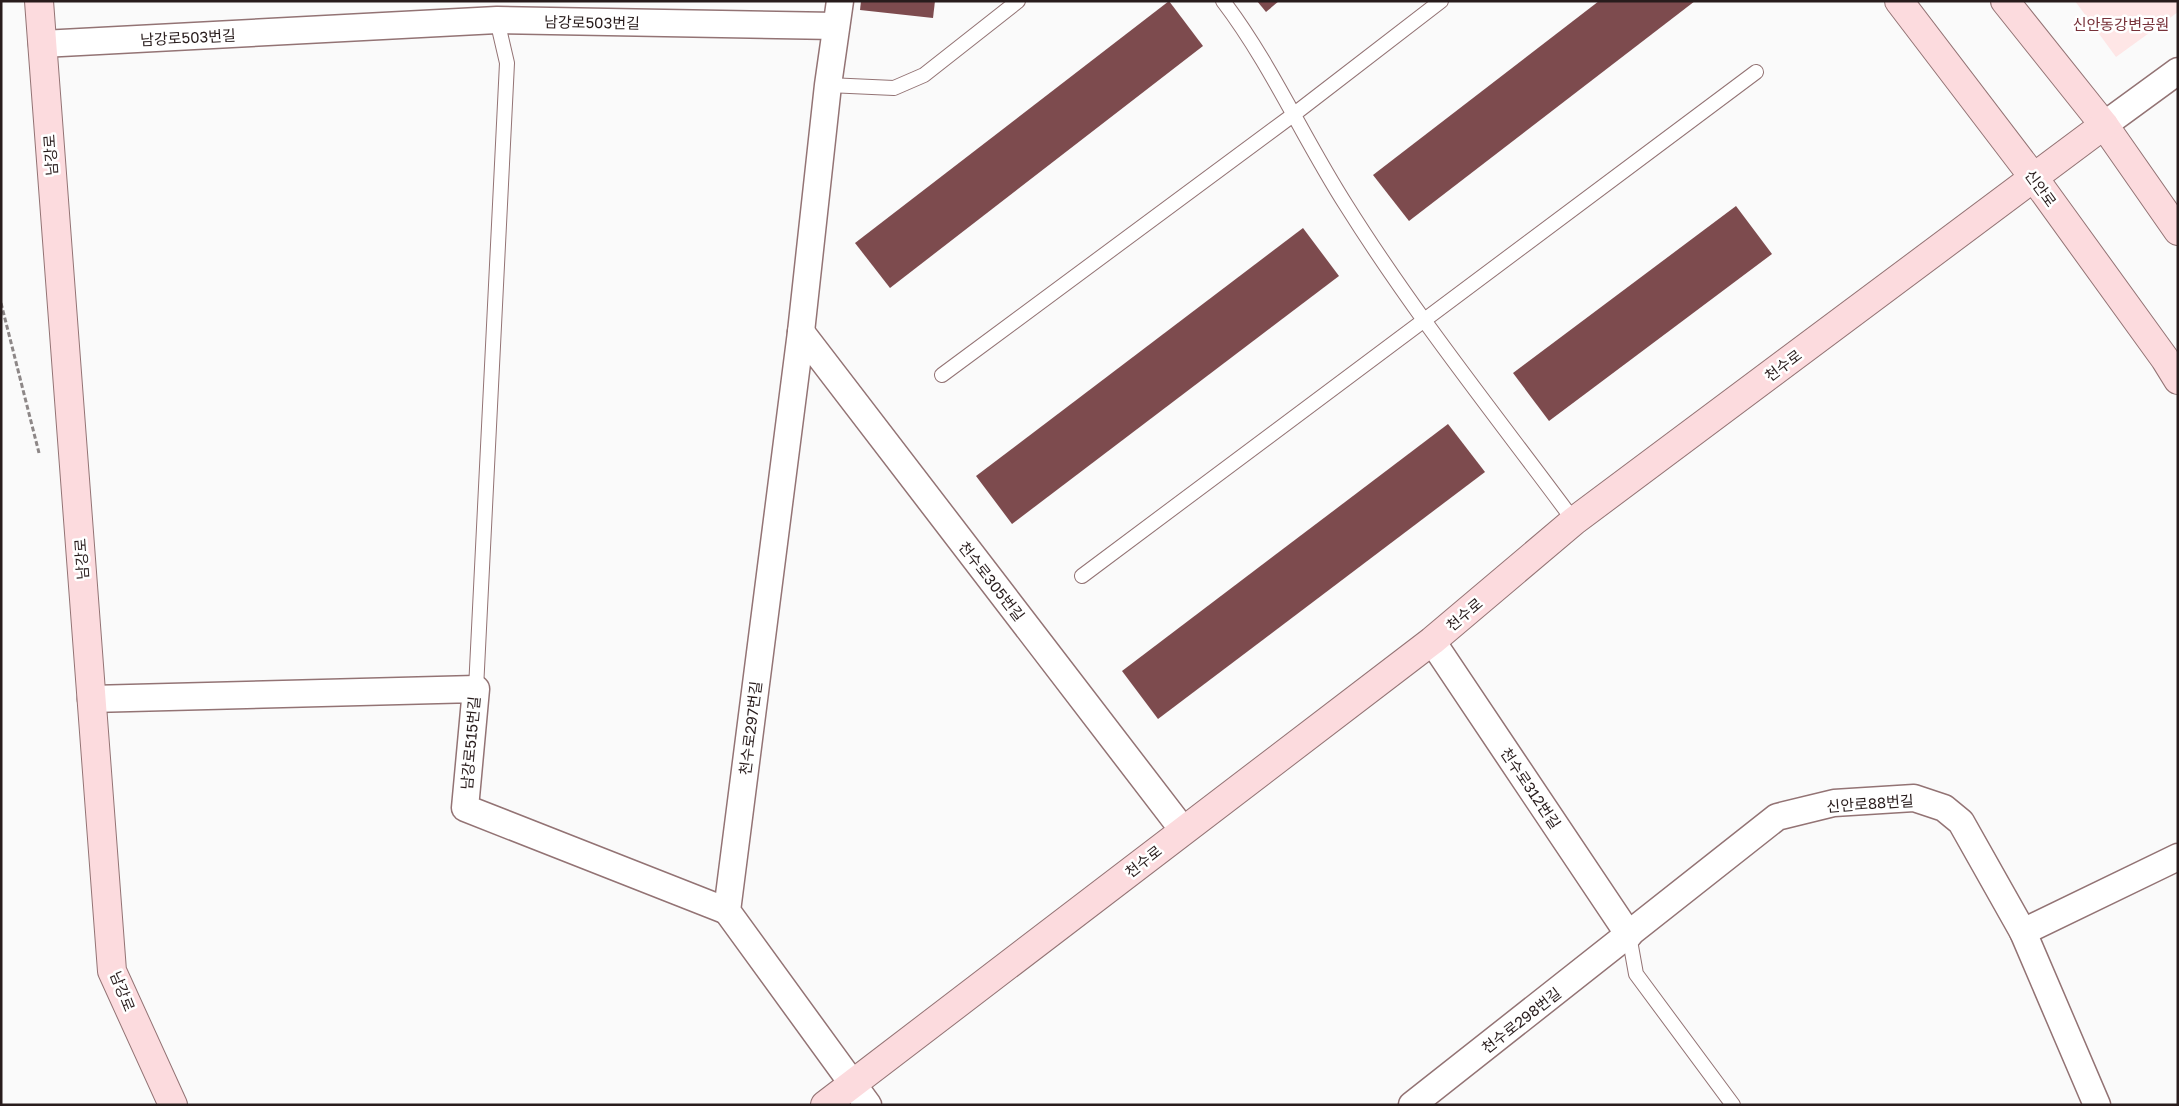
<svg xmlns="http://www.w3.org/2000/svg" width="2179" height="1106" font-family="'Golos Text','Noto Sans KR',sans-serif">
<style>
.green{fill:#fee6e6}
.building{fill:#7d4b4e}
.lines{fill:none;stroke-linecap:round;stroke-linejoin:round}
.lane-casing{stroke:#937374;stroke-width:16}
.street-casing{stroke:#937374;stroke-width:29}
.secondary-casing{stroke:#937374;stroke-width:30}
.path{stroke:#8d8787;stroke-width:3;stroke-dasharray:5 2.5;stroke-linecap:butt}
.lane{stroke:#fff;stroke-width:14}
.street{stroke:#fff;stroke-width:26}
.secondary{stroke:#fcdbde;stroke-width:28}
.labels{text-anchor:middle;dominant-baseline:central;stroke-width:5;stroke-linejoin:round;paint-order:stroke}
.street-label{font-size:15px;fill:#281c1c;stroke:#fff}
.park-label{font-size:15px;fill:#773139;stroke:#fff}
</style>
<rect width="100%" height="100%" fill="#fafafa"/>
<polygon class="green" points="2075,1 2178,1 2178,12 2116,57"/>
<g class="building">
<polygon points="861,1 935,1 933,18 860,10"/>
<polygon points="1169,1 1203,46 890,288 855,243"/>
<polygon points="1257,1 1279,1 1266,12"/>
<polygon points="1599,1 1695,1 1409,221 1373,175"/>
<polygon points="1736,206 1772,254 1549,421 1513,373"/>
<polygon points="1303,228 1339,276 1012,524 976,476"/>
<polygon points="1448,424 1485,472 1158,719 1122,671"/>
</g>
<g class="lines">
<g class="lane-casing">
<g id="lane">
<path d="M1223,1C1271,64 1303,138 1346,205C1415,315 1497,417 1574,521"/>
<polyline points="828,85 894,88 924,75 1018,1"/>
<polyline points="942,375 1293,115 1441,1"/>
<polyline points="1082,576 1756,72"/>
<polyline points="476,689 507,63 497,20"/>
<polyline points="1629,935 1636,974 1733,1105"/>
</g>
</g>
<g class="street-casing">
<g id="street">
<polyline points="840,1 828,85 801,332 727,911 868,1105"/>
<polyline points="42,44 497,20 836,26"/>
<polyline points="2104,125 2178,71"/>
<polyline points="801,332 1183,830"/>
<polyline points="1432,641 1629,935"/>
<polyline points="91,699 476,689 465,808 727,911"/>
<polyline points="2023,932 2178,857"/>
<polyline points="1412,1105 1777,817 1834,803 1914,798 1944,808 1961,822 2023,932 2097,1105"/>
</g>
</g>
<g class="secondary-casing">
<g id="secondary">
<polyline points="39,1 112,971 173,1105"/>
<polyline points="1899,1 2034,178 2165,359 2178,380"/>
<polyline points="2005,1 2104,125 2178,231"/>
<polyline points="825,1105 1432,641 1574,521 2104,125"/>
</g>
</g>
<polyline class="path" points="1,303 39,453"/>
<use href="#lane" class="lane"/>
<use href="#street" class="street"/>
<use href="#secondary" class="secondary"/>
</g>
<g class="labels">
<g class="street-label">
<text transform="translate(592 22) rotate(1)">남강로503번길</text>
<text transform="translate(188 37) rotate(-3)">남강로503번길</text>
<text transform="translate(50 155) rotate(-94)">남강로</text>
<text transform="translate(2041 188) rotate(54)">신안로</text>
<text transform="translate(1783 365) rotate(-37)">천수로</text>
<text transform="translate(81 559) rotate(-94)">남강로</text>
<text transform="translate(992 581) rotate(52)">천수로305번길</text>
<text transform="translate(1464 614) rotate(-40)">천수로</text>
<text transform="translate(750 728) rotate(-83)">천수로297번길</text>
<text transform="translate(470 743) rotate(-85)">남강로515번길</text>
<text transform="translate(1531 788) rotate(56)">천수로312번길</text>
<text transform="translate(1870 803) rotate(-4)">신안로88번길</text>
<text transform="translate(1143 861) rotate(-38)">천수로</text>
<text transform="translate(123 991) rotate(68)">남강로</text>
<text transform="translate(1521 1020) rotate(-38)">천수로298번길</text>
</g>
<g class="park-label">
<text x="2121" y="24">신안동강변공원</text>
</g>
</g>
<rect width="2179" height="1106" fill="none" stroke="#281c1c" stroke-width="5"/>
</svg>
